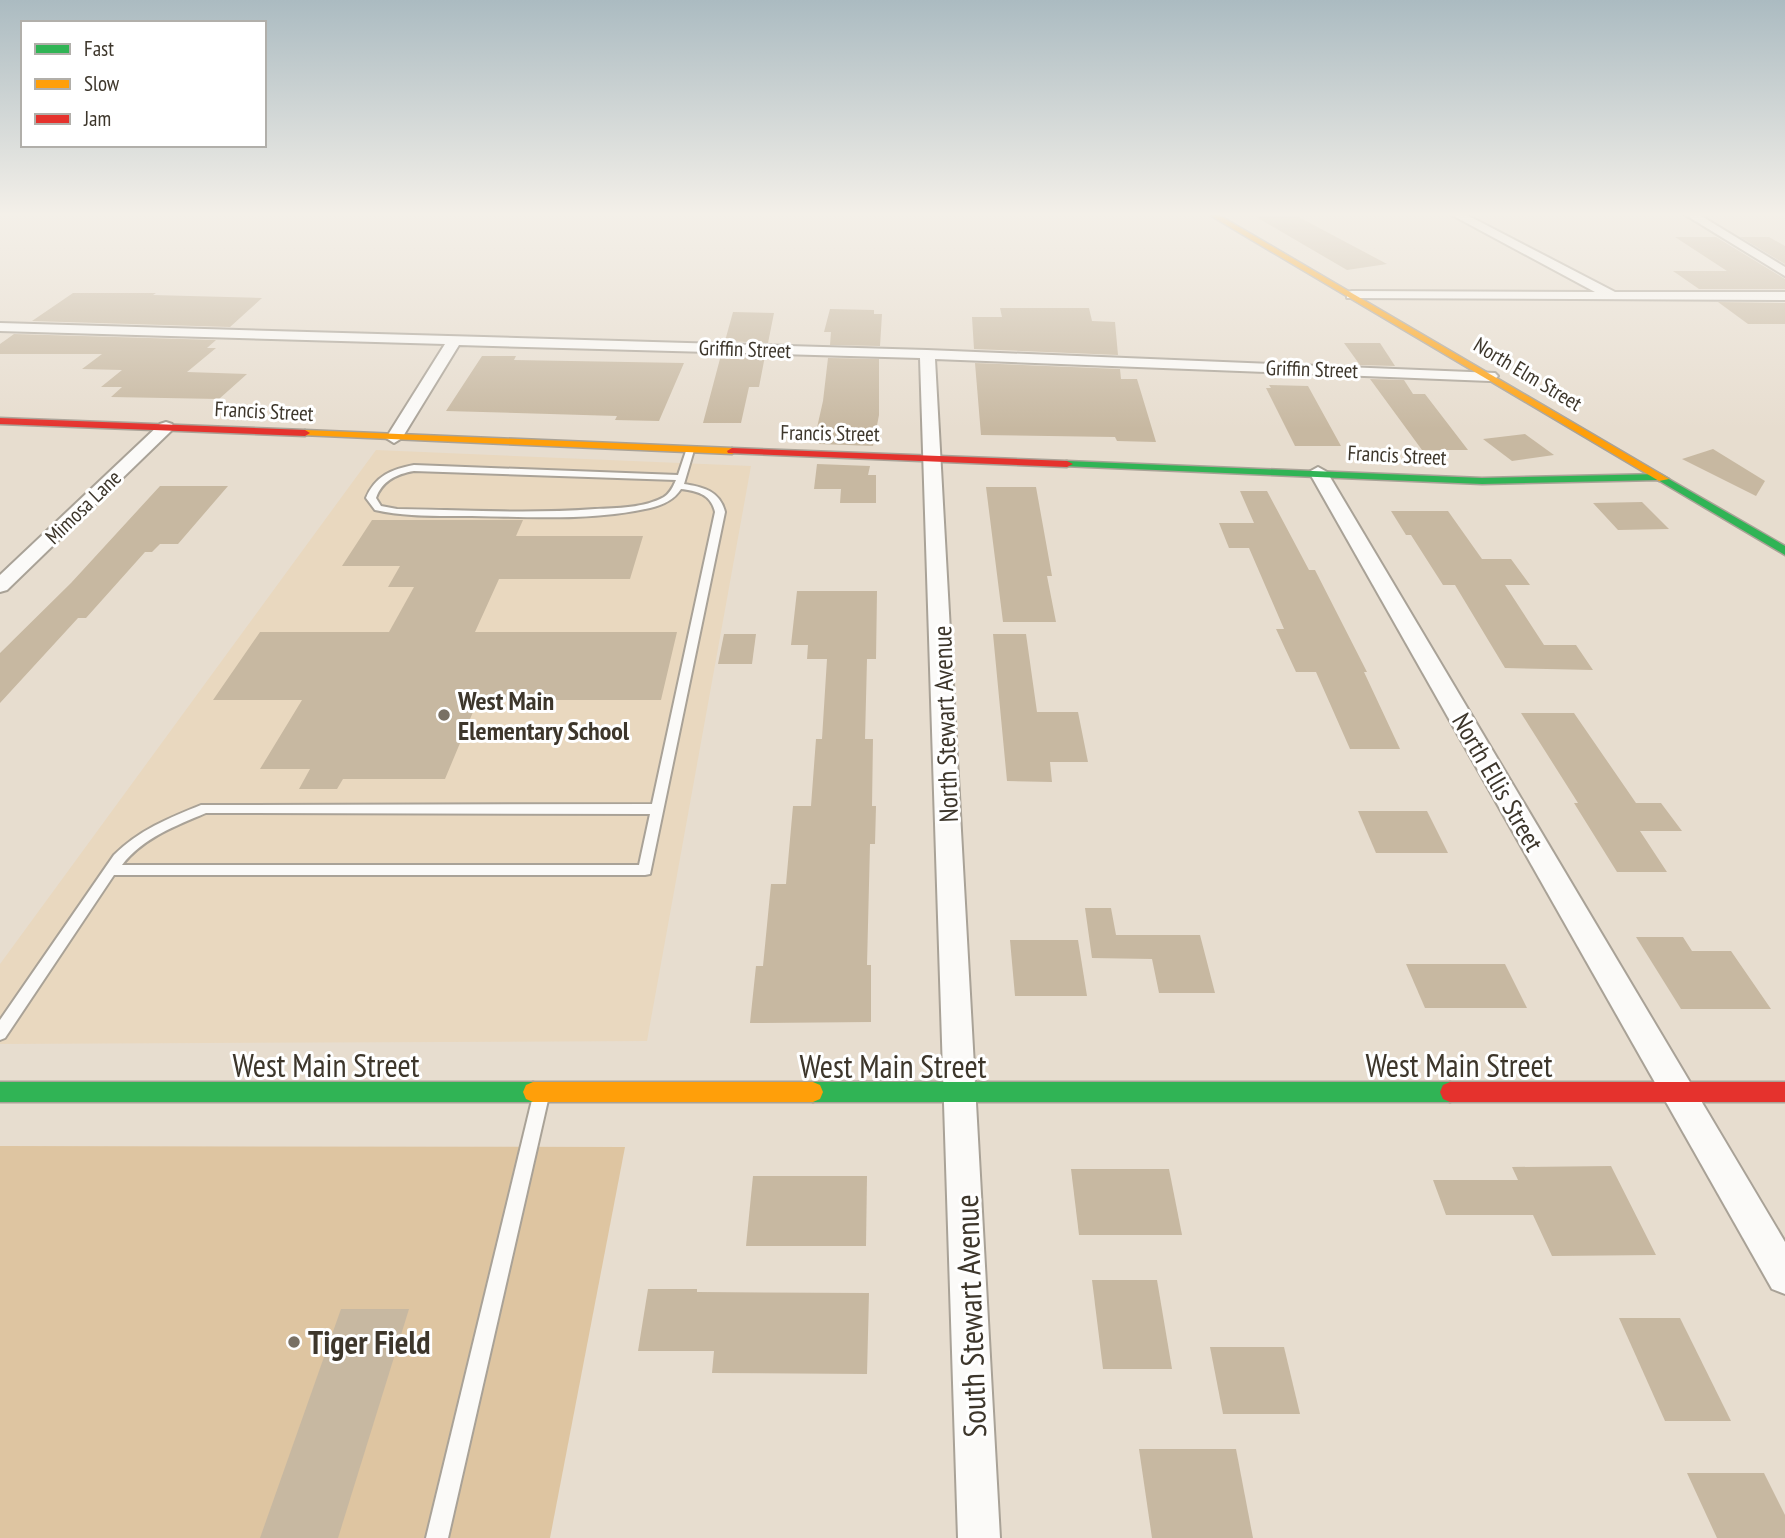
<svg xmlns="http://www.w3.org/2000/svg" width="1785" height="1538" font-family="'PT Sans Narrow',sans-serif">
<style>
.built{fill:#e9d8bf}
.green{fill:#dec5a1}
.building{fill:#c7b8a1}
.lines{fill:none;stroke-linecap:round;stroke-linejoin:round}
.lane-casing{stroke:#a9a297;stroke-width:4}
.street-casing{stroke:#a9a297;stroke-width:4}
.fast-casing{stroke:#a9a297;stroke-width:3}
.slow-casing{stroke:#a9a297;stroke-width:3}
.jam-casing{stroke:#a9a297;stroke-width:3}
.lane{fill:#fbfaf8;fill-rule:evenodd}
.street{fill:#fbfaf8;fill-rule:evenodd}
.fast{fill:#30b455;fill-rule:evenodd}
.slow{fill:#ff9f0a;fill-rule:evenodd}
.jam{fill:#e5322d;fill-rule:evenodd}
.poi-dot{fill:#787064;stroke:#fff;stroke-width:2.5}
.labels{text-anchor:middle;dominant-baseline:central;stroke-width:6;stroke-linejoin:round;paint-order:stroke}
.far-street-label{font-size:21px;fill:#3d362b;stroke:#fff}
.poi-label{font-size:26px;font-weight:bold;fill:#3d362b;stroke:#fff;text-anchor:start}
.street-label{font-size:26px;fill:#3d362b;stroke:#fff}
.near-street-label{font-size:32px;fill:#3d362b;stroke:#fff}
.near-poi-label{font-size:32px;font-weight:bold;fill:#3d362b;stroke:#fff;text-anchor:start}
</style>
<rect width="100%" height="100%" fill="#e7ddcf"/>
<polygon class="built" points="376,450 751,466 647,1041 0,1044 0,964"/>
<polygon class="green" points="0,1146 625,1147 550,1538 0,1538"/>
<g class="building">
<polygon points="1261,214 1293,214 1387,264 1347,270 1258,218"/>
<polygon points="1675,237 1716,237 1785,279 1785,289 1699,289 1673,271 1727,271"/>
<polygon points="1740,237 1769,237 1785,246 1785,264"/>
<polygon points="73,293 156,293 153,295 262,298 230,327 32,321"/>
<polygon points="1718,302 1785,303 1785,324 1748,324"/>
<polygon points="1000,308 1089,308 1092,321 1115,322 1118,355 974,349 972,317 1002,317"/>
<polygon points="830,309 874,310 874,314 882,314 880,346 830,345 831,332 824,332"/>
<polygon points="733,312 774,313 768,343 725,341"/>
<polygon points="14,334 216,340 207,348 216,348 187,372 247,374 219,399 111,397 122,387 101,387 122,370 82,369 102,354 0,354 0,344"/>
<polygon points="1344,343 1380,343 1395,366 1360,365"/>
<polygon points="721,355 765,356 759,387 749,387 741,423 703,423"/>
<polygon points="482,356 516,356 514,360 684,363 659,421 615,420 617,416 446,411"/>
<polygon points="828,358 879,359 879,415 873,446 819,444 820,432 816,432 823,401"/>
<polygon points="975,363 1120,369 1121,379 1137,379 1156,442 1117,441 1115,437 981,435"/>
<polygon points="1370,379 1404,380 1413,394 1425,394 1468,450 1422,450"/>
<polygon points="1269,385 1308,386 1341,446 1295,446 1266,388 1271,388"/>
<polygon points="1525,434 1554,455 1512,461 1483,439"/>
<polygon points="1713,449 1765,481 1756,496 1682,459"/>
<polygon points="817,464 870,466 868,475 876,475 876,503 840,503 841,489 814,489"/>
<polygon points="160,486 228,486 178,544 160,544 152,552 145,552 86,618 78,618 0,703 0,653 71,583"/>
<polygon points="986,487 1036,487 1052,576 1047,576 1056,622 1003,622"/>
<polygon points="1240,491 1267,491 1309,570 1315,570 1367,672 1364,672 1400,749 1350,749 1316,672 1296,672 1276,629 1284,629 1249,548 1229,548 1219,523 1254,523"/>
<polygon points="1642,502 1669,529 1618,530 1593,503"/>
<polygon points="1391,511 1448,511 1482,559 1511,559 1530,585 1505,585 1544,645 1576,645 1593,670 1505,668 1455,585 1443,585 1411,535 1406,535"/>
<polygon points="372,520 523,520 516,536 643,536 630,579 499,579 475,632 677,632 661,700 478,700 445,779 343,779 337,789 299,789 310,769 260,769 302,700 213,700 260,632 389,632 414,587 388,587 400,566 342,566"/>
<polygon points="797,591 877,591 876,659 867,659 865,739 873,739 872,806 876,806 875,844 870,844 867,965 871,965 871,1022 750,1023 756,966 763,966 771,884 786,884 793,806 811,806 816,739 822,739 827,659 807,659 808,645 791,645"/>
<polygon points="724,634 756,634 752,664 718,664"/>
<polygon points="993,634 1026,634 1037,712 1078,712 1088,762 1050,762 1052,782 1007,781"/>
<polygon points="1521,713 1574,713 1636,803 1661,803 1682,831 1640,831 1667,872 1617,872 1574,803 1578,803"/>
<polygon points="1358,811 1427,811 1448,853 1376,853"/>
<polygon points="1085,908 1111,908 1116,935 1200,935 1215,993 1159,993 1152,959 1092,958"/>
<polygon points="1636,937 1683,937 1692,951 1731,951 1771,1009 1681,1009"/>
<polygon points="1010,940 1078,940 1087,996 1015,996"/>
<polygon points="1406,964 1505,964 1527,1008 1425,1008"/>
<polygon points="1611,1166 1656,1255 1552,1256 1533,1215 1446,1215 1433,1180 1518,1180 1512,1167"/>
<polygon points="1071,1169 1169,1169 1182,1235 1079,1235"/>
<polygon points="753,1176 867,1176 866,1246 746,1246"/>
<polygon points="1092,1280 1157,1280 1172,1369 1103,1369"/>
<polygon points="648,1289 697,1289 697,1292 869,1293 867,1374 712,1373 714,1351 638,1351"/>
<polygon points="341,1309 409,1309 338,1538 260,1538"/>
<polygon points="1619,1318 1680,1318 1731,1421 1665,1421"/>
<polygon points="1210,1347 1284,1347 1300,1414 1223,1414"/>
<polygon points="1139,1449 1236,1449 1253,1538 1152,1538"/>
<polygon points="1687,1473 1764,1473 1785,1515 1785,1538 1717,1538"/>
</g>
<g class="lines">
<g class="lane-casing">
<g id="lane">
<path d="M687,448L694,450L684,484C703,487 720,491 725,512L650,874L645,875H114L5,1038L0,1040V1020L114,855C139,830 169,818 201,805L652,804L715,512C711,494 697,491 681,489C674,500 663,505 650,508C593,521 530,517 472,516C439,516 406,517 375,510L366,498C375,476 392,469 414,465L678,475ZM414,471L676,480C673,487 670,493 664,497C644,508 618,508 595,509C530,514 463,510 397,509L381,506L376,498C382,481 396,474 414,471ZM206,813L650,814L639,865H122C143,838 175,826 206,813Z"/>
<polygon points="540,1092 546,1095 548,1100 448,1538 426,1538 532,1100 534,1095"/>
</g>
</g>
<g class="street-casing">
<g id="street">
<polygon points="1450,214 1465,214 1615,292 1785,292 1785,300 1347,298 1347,292 1352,291 1595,292"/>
<polygon points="1684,214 1698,214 1785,267 1785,276"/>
<polygon points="0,323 927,350 1495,373 1498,376 1495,379 1490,381 935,359 1000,1538 958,1538 920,358 459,345 402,438 394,443 386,438 445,344 0,331"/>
<polygon points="166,422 172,424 174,427 172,430 7,590 0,592 0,575 160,424"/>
<polygon points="1318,467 1327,472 1785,1242 1785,1294 1772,1289 1309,472"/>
</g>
</g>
<g class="fast-casing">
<g id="fast">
<polygon points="1067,461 1482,478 1660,474 1785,546 1785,555 1658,480 1482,484 1063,466 1063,462"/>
<polygon points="0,1082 533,1082 540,1085 543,1092 540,1099 533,1102 0,1102"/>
<polygon points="813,1082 1450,1082 1457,1085 1460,1092 1457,1099 1450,1102 813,1102 806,1099 803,1092 806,1085"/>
</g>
</g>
<g class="slow-casing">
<g id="slow">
<polygon points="1208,214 1217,214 1669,479 1659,481"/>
<polygon points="305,430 732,448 737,451 732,454 301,435 300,433"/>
<polygon points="533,1082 813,1082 820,1085 823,1092 820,1099 813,1102 533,1102 526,1099 523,1092 526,1085"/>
</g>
</g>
<g class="jam-casing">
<g id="jam">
<polygon points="0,418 305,430 310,433 305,436 0,424"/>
<polygon points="732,448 1067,461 1073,464 1067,467 728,453 727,451"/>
<polygon points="1450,1082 1785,1082 1785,1102 1450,1102 1443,1099 1440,1092 1443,1085"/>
</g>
</g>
<use href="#lane" class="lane"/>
<use href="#street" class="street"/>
<use href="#fast" class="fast"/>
<use href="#slow" class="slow"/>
<use href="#jam" class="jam"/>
</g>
<linearGradient id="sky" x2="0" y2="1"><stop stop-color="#abbbc1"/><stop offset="0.5" stop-color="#f4f0e9"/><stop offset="1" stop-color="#f4f0e9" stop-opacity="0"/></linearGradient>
<rect width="1785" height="429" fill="url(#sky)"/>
<g class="poi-dot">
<circle cx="444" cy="715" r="7"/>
<circle cx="294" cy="1342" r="7"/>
</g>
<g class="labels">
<g class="far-street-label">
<text transform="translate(745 349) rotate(2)">Griffin Street</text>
<text transform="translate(1312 369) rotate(2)">Griffin Street</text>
<text transform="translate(1528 374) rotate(31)">North Elm Street</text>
<text transform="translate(264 411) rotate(3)">Francis Street</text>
<text transform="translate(830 433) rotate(1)">Francis Street</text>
<text transform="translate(1397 455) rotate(3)">Francis Street</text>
<text transform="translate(83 507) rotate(-44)">Mimosa Lane</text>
</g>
<g class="poi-label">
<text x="458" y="700">West Main<tspan x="458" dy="30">Elementary School</tspan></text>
</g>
<g class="street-label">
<text transform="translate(945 724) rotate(-92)">North Stewart Avenue</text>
<text transform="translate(1498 782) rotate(60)">North Ellis Street</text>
</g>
<g class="near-street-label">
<text x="326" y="1065">West Main Street</text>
<text x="1459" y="1065">West Main Street</text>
<text x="893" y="1066">West Main Street</text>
<text transform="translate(970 1316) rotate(-92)">South Stewart Avenue</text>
</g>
<g class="near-poi-label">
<text x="308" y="1342">Tiger Field</text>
</g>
</g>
<rect x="21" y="21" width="245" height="126" fill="#ffffff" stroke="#b1afaa" stroke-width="2"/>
<rect x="35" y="44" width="35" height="10" fill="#30b455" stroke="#b1afaa" stroke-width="2"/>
<text x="84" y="56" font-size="21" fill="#3d362b">Fast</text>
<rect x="35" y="79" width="35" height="10" fill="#ff9f0a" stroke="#b1afaa" stroke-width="2"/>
<text x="84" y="91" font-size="21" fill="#3d362b">Slow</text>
<rect x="35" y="114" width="35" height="10" fill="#e5322d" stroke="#b1afaa" stroke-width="2"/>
<text x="84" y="126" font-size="21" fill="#3d362b">Jam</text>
</svg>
